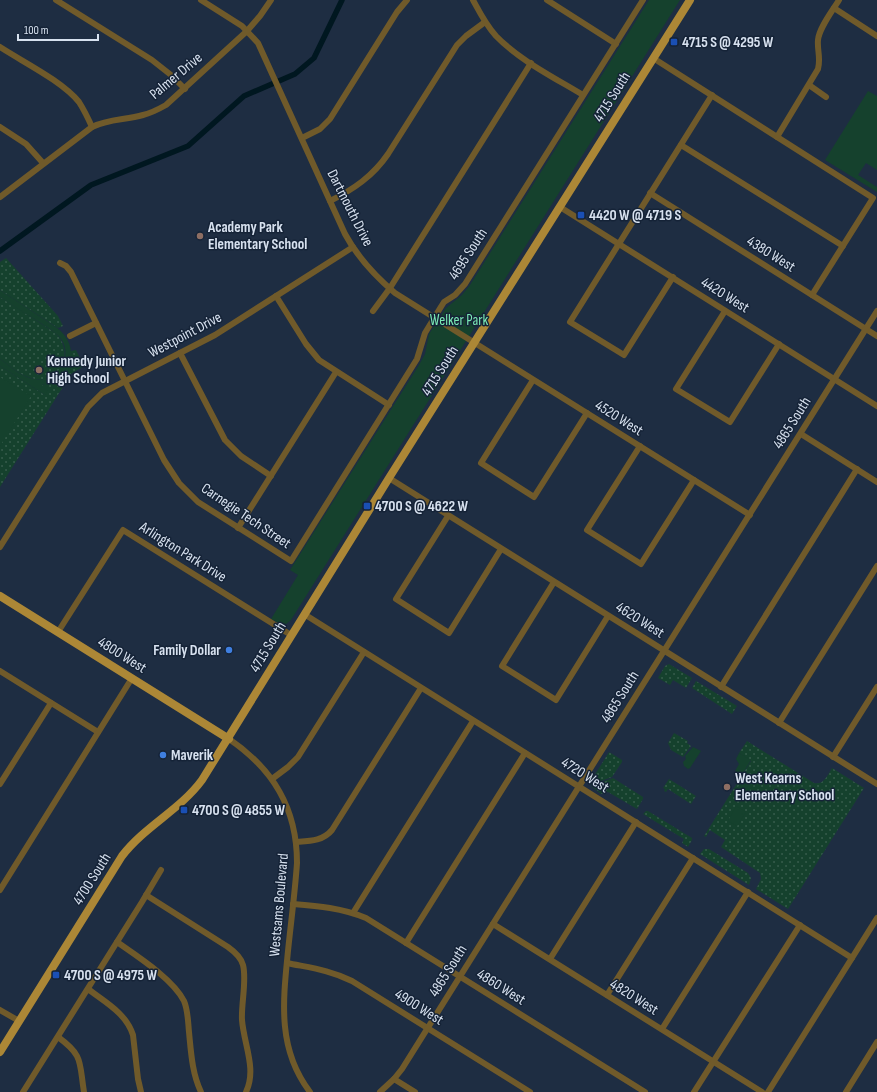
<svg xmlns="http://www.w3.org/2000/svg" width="877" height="1092" font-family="'Sofia Sans Condensed',sans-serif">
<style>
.grass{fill:url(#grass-dots)}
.park{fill:#15412d}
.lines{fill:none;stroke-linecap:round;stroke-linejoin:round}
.canal{stroke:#001720;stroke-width:5.5}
.minor{stroke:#705a2a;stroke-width:6}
.major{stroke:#ac8736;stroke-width:8}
.transit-dot{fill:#1a4fb4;stroke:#152337;stroke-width:1.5}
.education-dot{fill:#8d6e63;stroke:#152337;stroke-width:1.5}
.shop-dot{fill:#3f7fe0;stroke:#152337;stroke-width:1.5}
.labels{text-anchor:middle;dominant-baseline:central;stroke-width:3;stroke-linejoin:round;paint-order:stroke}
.poi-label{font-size:15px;font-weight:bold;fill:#d7e1ef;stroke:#152337;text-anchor:start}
.street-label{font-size:15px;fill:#d7e1ef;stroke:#152337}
.park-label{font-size:15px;fill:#7beab5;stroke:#152337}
</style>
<defs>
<pattern id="grass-dots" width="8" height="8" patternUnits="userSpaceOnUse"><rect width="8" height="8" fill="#15412d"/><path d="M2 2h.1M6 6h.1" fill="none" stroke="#365c4c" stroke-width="1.8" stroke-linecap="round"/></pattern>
</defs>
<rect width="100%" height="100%" fill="#1e2d42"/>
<g class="grass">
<polygon points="6,258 58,316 63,326 58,328 0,290 0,262"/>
<path d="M0,297L54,332C75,349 63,384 35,379C22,377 10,366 0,359Z"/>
<path d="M76,350L84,366L71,374L0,487V366L45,395L41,385C60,383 71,370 71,351Z"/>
<polygon points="669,664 692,678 686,688 673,680 670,685 658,678 665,666"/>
<polygon points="696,681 737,706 732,714 692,688"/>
<polygon points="674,733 688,741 687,743 691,746 683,757 671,750 668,743"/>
<path d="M747,741L814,783C824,785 827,776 832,768L864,788L788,909L756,889L761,879L760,873L721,847L725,840L710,830L706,837L704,836L751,761L739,753Z"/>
<polygon points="609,752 622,760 622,762 612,777 590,785 591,781"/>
<polygon points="613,778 643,797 643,799 637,809 608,792 601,794 591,786"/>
<polygon points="669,779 696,796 691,804 668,789 666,792 664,791 665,789 663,788"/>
<polygon points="646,811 648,811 692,838 692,840 688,847 682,843 684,839 643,814"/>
<polygon points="704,849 709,849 748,873 751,878 749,885 700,854"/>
</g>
<g class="park">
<polygon points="649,0 680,0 291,620 286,624 279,623 271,619 298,575 290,570 419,365 425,354 429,334 446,308 462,295 470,285"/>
<polygon points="868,91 877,96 877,170 866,163 858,175 877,187 877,192 825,160"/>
<path d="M0,290L56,327C82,346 73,381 42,385L48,390L45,395L0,366V359C10,366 22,377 34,379C56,383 74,358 61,339C55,331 46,327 39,322C26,314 13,306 0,297Z"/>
<polygon points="0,377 31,396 0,446"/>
<polygon points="693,747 701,751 690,768 688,769 684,766 683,762 686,759 685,756"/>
<polygon points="739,753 751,760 742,775 735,771 739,764 736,759"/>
<polygon points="744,777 754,784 744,800 734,794"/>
<polygon points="736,806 746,812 737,826 728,821"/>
</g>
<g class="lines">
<polyline class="canal" points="0,251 91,185 188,146 244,96 295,74 314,58 342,0"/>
<g class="minor">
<polyline points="56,0 152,60 171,75 185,89"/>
<path d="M201,0L242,26L258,43L345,234C358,258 375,276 395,293L750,515"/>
<path d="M473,0C480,13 486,25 496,36C519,60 555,78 583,95"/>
<polyline points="547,0 616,44"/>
<polyline points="834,8 877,36"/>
<path d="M0,47C23,62 62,81 79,102C84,110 88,118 92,127"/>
<polyline points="653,58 873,198 812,295"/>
<polyline points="809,85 826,97"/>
<polyline points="0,127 26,144 43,163"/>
<path d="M777,137L818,69C821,58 817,50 818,40C819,28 833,10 839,0"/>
<polyline points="302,138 320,129 330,119 397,12 407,0"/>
<polyline points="681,145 843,246"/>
<polyline points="650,193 877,336"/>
<path d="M0,197L92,127C108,119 126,120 143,115C151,113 159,109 166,105L247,31L260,16L271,0"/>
<path d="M330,201C354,189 373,176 388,154L457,45L466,36L485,22"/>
<polyline points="560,207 877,406"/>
<polyline points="60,263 66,266 71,272 164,460 179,483 198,502 291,561 417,359 425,333 439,310 444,302 455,295 465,284 643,0"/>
<polyline points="673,277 624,355 570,322 712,95"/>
<polyline points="276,296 306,344 319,360 389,405"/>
<polyline points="373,311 390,288 531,63"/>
<polyline points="725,311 676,389 730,422 779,344"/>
<polyline points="70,336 96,323"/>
<polyline points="180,353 225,440 241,456 271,476"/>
<polyline points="533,380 481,463 534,497 587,413"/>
<polyline points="801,434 877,482"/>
<polyline points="640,446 587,530 641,564 694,480"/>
<polyline points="389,478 877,784"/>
<polyline points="448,516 396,599 449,633 501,549"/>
<polyline points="238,528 336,372"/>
<polyline points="0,547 88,407 102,393 215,335 353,247"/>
<polyline points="554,582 502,666 556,700 608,616"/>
<polyline points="304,614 852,958"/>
<polyline points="58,632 123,530 291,635"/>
<polyline points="0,671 98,732"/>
<polyline points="721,687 857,469"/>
<polyline points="779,723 877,566"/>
<path d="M229,739C273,769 297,808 297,863C295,892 291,922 288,951C283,1001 277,1049 310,1092"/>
<polyline points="833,757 877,687"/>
<polyline points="272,779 288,767 298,757 364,652"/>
<polyline points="0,784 51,703"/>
<path d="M296,842C310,841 323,841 332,830L421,688"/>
<polyline points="0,890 132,678"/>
<path d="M146,895L228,947C235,952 241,957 243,965C247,980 241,1004 242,1020C244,1045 257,1069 246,1092"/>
<path d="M293,904C318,906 342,908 366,918L645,1092"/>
<polyline points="353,913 473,721"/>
<polyline points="493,924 762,1092"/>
<path d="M117,942C137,956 173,979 184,1001C188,1010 188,1022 189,1032C191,1052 192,1073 201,1092"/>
<polyline points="406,943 525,753"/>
<polyline points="550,959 636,822"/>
<path d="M287,963C311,968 330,970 352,981L530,1092"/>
<path d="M88,989C105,1002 126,1013 133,1035L138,1079L141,1092"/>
<polyline points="607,995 693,858"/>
<polyline points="0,1010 19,1021"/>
<polyline points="662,1029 748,892"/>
<path d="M58,1037C84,1056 79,1062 84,1092"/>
<polyline points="394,1079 415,1092"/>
<polyline points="23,1092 142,902 161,870"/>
<polyline points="380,1092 394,1079 402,1069 877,311"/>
<polyline points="694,1092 800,925"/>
<polyline points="768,1092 877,918"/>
<polyline points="846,1092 877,1042"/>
</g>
<g class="major">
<polyline points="0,596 229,739"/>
<path d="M0,1052L122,856C145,826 180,810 202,780L389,478L690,0"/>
</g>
</g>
<g class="transit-dot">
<rect x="670" y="38" width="8" height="8" rx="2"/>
<rect x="577" y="211" width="8" height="8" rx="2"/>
<rect x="363" y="502" width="8" height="8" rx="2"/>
<rect x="180" y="806" width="8" height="8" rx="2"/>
<rect x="52" y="971" width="8" height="8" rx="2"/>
</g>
<g class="education-dot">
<circle cx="200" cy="236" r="4"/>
<circle cx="39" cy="370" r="4"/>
<circle cx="727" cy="787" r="4"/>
</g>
<g class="shop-dot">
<circle cx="229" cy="650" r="4"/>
<circle cx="163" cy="755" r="4"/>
</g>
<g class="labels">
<g class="poi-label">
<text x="682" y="42">4715 S @ 4295 W</text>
<text x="589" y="215">4420 W @ 4719 S</text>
<text x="208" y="227">Academy Park<tspan x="208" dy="17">Elementary School</tspan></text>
<text x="47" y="361">Kennedy Junior<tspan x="47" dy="17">High School</tspan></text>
<text x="375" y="506">4700 S @ 4622 W</text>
<text x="221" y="650" text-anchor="end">Family Dollar</text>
<text x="171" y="755">Maverik</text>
<text x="735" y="778">West Kearns<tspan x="735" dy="17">Elementary School</tspan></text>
<text x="192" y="810">4700 S @ 4855 W</text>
<text x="64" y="975">4700 S @ 4975 W</text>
</g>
<g class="street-label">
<text transform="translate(176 76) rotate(-40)">Palmer Drive</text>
<text transform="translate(612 97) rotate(-58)">4715 South</text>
<text transform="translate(350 208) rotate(63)">Dartmouth Drive</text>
<text transform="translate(468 254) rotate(-57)">4695 South</text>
<text transform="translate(771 254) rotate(32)">4380 West</text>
<text transform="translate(725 295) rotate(32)">4420 West</text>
<text transform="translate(185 335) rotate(-28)">Westpoint Drive</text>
<text transform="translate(440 371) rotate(-58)">4715 South</text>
<text transform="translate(619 418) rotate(32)">4520 West</text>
<text transform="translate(792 423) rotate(-58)">4865 South</text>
<text transform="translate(246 516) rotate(34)">Carnegie Tech Street</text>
<text transform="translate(183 552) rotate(32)">Arlington Park Drive</text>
<text transform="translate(640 620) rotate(32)">4620 West</text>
<text transform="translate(268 647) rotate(-59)">4715 South</text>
<text transform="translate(122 655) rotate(32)">4800 West</text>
<text transform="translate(620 697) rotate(-58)">4865 South</text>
<text transform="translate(585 775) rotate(32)">4720 West</text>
<text transform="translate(92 879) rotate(-58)">4700 South</text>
<text transform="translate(279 905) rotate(-85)">Westsams Boulevard</text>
<text transform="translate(448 971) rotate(-58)">4865 South</text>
<text transform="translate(501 987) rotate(32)">4860 West</text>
<text transform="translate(634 997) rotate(32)">4820 West</text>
<text transform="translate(419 1007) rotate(32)">4900 West</text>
</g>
<g class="park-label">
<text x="459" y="320">Welker Park</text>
</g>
</g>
<path d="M18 34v6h80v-6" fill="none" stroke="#d7e1ef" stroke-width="2"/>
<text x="24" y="34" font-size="12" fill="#d7e1ef" stroke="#152337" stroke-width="3" paint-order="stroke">100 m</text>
</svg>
